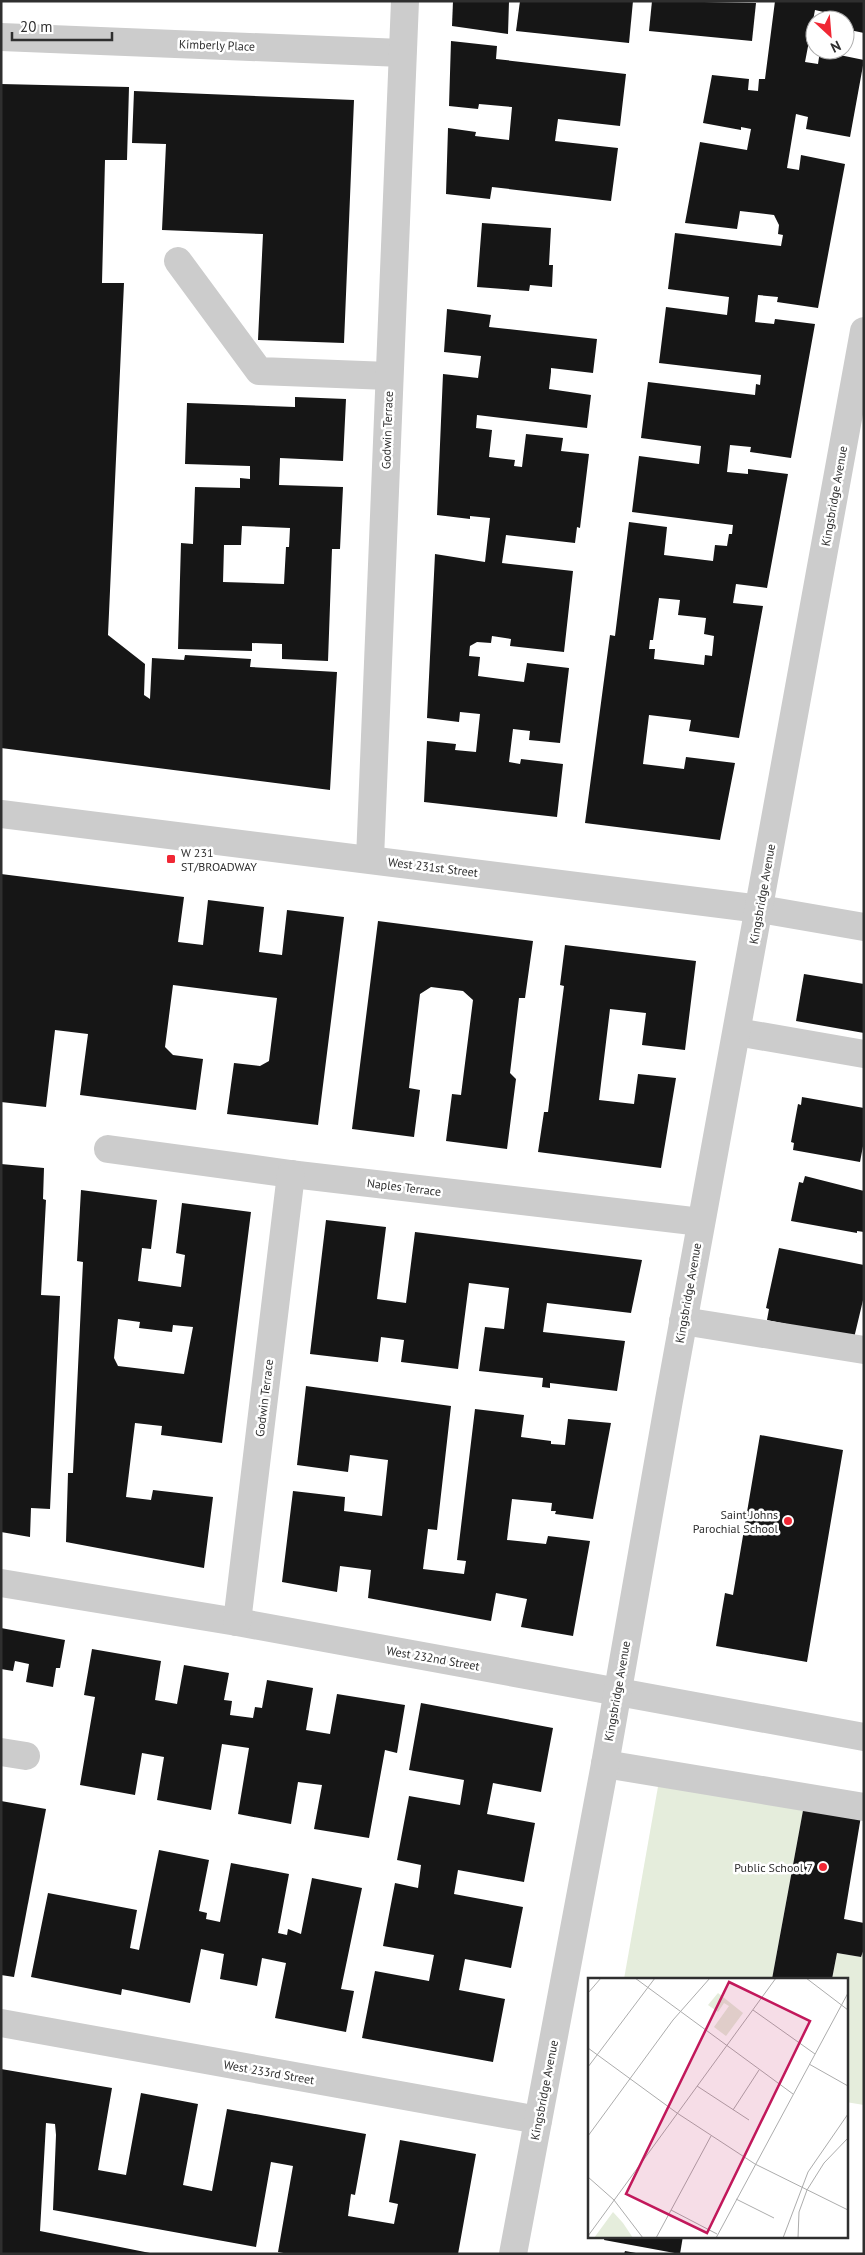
<svg xmlns="http://www.w3.org/2000/svg" width="865" height="2255" font-family="'PT Sans',sans-serif">
<style>
.green{fill:#e5eddc}
.building{fill:#161616;fill-rule:evenodd}
.lines{fill:none;stroke-linecap:round;stroke-linejoin:round}
.minor{stroke:#ccc;stroke-width:28}
.poi-dot{fill:#f02734;stroke:#fff;stroke-width:2}
.labels{text-anchor:middle;dominant-baseline:central;stroke-width:5;stroke-linejoin:round;paint-order:stroke}
.street-label{font-size:12px;fill:#2f2f2f;stroke:#fff}
.poi-label{font-size:12px;fill:#2f2f2f;stroke:#fff;text-anchor:end}
.inset-road{fill:none;stroke:#acacac;stroke-width:1}
.view{fill:#c2185b;fill-opacity:0.15;stroke:#c2185b;stroke-width:2.5}
.inset-edge{fill:none;stroke:#2f2f2f;stroke-width:2.5}
</style>
<rect width="100%" height="100%" fill="#fff"/>
<g class="green">
<polygon points="659,1781 804,1805 772,1979 624,1979"/>
<polygon points="864,1950 864,2105 846,2102 846,1979 832,1979 837,1953 861,1957"/>
</g>
<g class="building">
<polygon points="453,1 509,1 508,34 452,26"/>
<polygon points="520,1 633,1 629,43 516,31"/>
<polygon points="652,1 756,3 752,41 649,31"/>
<path d="M775,1H864V33L845,29V20H827L828,13L815,10L805,62L818,64L820,51L864,60L850,137L806,129L808,117L796,114L787,168L799,170L801,155L845,164L818,308L777,302L778,297L758,295L755,322L774,324L775,319L815,324L791,458L750,452L751,447L730,445L727,472L748,474V469L788,474L767,588L736,584L733,603L763,606L739,738L689,731L691,720L649,715L643,764L684,769L686,757L735,763L720,840L585,823L610,635L615,636L629,522L667,527L664,555L713,561L715,545L727,546L729,534H732L733,525L632,512L639,456L699,464L701,446L641,438L648,382L755,395L756,384L760,385L761,375L659,363L666,307L727,315L729,297L668,289L675,233L781,246L783,235L778,234L779,225L774,215L740,211L737,229L685,223L700,142L747,150L751,129L741,127V130L703,123L712,75L749,79L748,90L758,91L759,79H765ZM659,598L680,600L678,615L706,618L704,634L714,636L712,656L705,655L704,665L654,659L655,649H649L650,640H653Z"/>
<polygon points="451,41 497,46 496,59 626,74 620,126 558,119 555,141 618,148 611,201 492,187 490,199 446,194 448,128 476,132 475,136 509,140 512,107 479,104 478,109 449,106"/>
<polygon points="1,84 129,87 127,160 105,160 102,283 124,283 108,635 145,664 144,695 150,699 152,658 184,660 185,655 251,659 250,667 337,672 330,790 1,748"/>
<polygon points="134,91 354,100 344,343 258,340 263,234 162,230 166,144 132,143"/>
<polygon points="482,223 551,228 549,265 553,265 552,287 530,285 529,291 477,287"/>
<polygon points="447,309 491,315 489,327 597,339 593,373 551,368 551,372 549,389 591,395 587,428 477,415 476,428 492,430 489,457 515,460 514,466 522,467 526,434 563,438 561,451 589,454 580,528 577,527 575,543 506,535 502,563 573,571 564,652 510,646 511,639 492,636 491,643 477,642 470,646 469,656 480,657 478,676 524,682 527,663 569,668 560,743 529,740 530,731 513,729 509,762 520,764 521,759 563,764 557,817 424,802 427,741 456,744 455,750 476,752 480,714 460,712 459,722 427,718 435,554 485,562 490,518 470,516 470,519 437,515 443,374 478,378 481,356 444,352"/>
<path d="M295,397L346,399L343,461L280,458L279,485L343,487L340,549H332L328,661L282,659V644L252,643V651L178,649L181,543L193,544L195,487L240,488V478L250,479V466L185,464L187,403L295,407ZM242,526L290,528L289,547H286L284,584L223,582L224,545H241Z"/>
<polygon points="1,874 184,897 178,942 203,945 208,900 264,907 259,952 282,955 287,910 344,917 318,1125 227,1114 234,1063 260,1066 269,1061 277,998 173,985 165,1047 173,1055 203,1059 196,1110 80,1095 88,1034 55,1030 46,1107 1,1102"/>
<polygon points="378,921 533,941 525,998 519,998 510,1073 516,1079 507,1149 446,1141 452,1094 461,1095 473,1000 463,991 431,987 420,994 409,1088 420,1090 414,1137 352,1129"/>
<polygon points="565,945 696,961 685,1050 642,1045 646,1013 610,1009 599,1100 634,1104 638,1074 676,1078 661,1168 538,1152 544,1112 548,1112 564,986 560,985"/>
<polygon points="804,974 864,984 864,1033 796,1021"/>
<polygon points="802,1097 864,1108 864,1141 860,1162 793,1150 794,1143 791,1142 798,1104 801,1105"/>
<polygon points="1,1164 44,1168 43,1199 46,1200 41,1295 60,1296 50,1509 31,1508 30,1537 1,1532"/>
<polygon points="805,1176 864,1191 864,1232 857,1231 857,1233 791,1221 799,1182 803,1183"/>
<path d="M81,1190L157,1200L151,1249L142,1248L138,1281L181,1287L185,1255L176,1253L182,1203L251,1212L222,1443L161,1435L162,1426L135,1423L126,1497L151,1500L153,1490L213,1497L204,1568L66,1542L68,1473H73L83,1262L77,1261ZM118,1319L140,1322L139,1328L172,1332L173,1325L193,1327L184,1374L118,1366L114,1358Z"/>
<polygon points="326,1220 386,1227 377,1299 406,1303 415,1232 642,1260 631,1313 547,1303 543,1332 625,1341 617,1391 550,1383 550,1388 542,1387 543,1378 479,1371 485,1327 504,1329 509,1288 469,1283 458,1369 401,1362 404,1340 381,1337 378,1362 310,1354"/>
<polygon points="779,1248 864,1265 864,1296 854,1338 767,1320 769,1309 766,1308"/>
<polygon points="306,1386 451,1406 437,1530 428,1529 423,1569 464,1574 466,1561 457,1560 475,1409 524,1415 521,1437 551,1441 551,1444 565,1445 568,1419 611,1423 593,1519 555,1514 556,1511 551,1511 552,1503 512,1499 507,1540 546,1544 548,1536 590,1541 573,1636 521,1627 527,1599 496,1593 491,1621 368,1598 371,1570 340,1566 337,1592 282,1582 293,1491 345,1497 344,1511 382,1516 388,1460 350,1455 348,1472 297,1465"/>
<polygon points="760,1435 843,1450 807,1662 716,1646 725,1593 733,1595"/>
<polygon points="1,1628 65,1640 60,1668 56,1668 53,1687 26,1682 29,1664 15,1661 13,1671 1,1669"/>
<polygon points="92,1649 161,1661 155,1700 177,1704 184,1665 229,1673 224,1700 232,1701 230,1715 253,1718 255,1707 262,1708 267,1680 313,1688 306,1730 330,1734 337,1694 405,1705 397,1753 385,1750 369,1838 314,1829 322,1785 298,1782 291,1824 238,1814 249,1748 222,1744 211,1810 157,1800 164,1757 142,1753 135,1795 80,1785 95,1697 84,1695"/>
<polygon points="421,1703 553,1728 541,1792 493,1783 487,1814 535,1823 524,1882 458,1870 454,1894 523,1907 511,1968 465,1959 459,1990 505,1999 493,2062 362,2038 375,1971 429,1981 434,1955 383,1946 395,1883 418,1888 421,1865 397,1860 409,1796 460,1805 464,1780 409,1770"/>
<polygon points="1,1801 46,1809 14,1977 1,1975"/>
<polygon points="804,1805 861,1816 844,1919 864,1923 864,1949 861,1957 837,1953 832,1979 772,1979"/>
<polygon points="159,1850 209,1860 199,1911 207,1913 206,1919 220,1922 231,1863 289,1874 278,1933 287,1935 288,1929 301,1934 312,1878 362,1888 341,1989 354,1991 346,2032 275,2018 286,1963 262,1958 257,1986 220,1979 224,1954 201,1949 190,2003 122,1989 121,1995 31,1977 48,1893 137,1910 130,1948 139,1950"/>
<polygon points="1,2069 112,2088 98,2170 126,2175 141,2093 198,2104 183,2185 212,2191 227,2109 366,2134 355,2195 351,2194 348,2216 394,2224 398,2204 389,2202 400,2140 476,2154 458,2254 289,2254 278,2252 293,2166 271,2162 256,2247 53,2210 56,2135 55,2124 46,2123 40,2231 155,2254 1,2254"/>
<polygon points="605,2236 683,2236 680,2254 604,2240"/>
<polygon points="625,2251 636,2253 636,2254 624,2254"/>
</g>
<g class="lines">
<g class="minor">
<polyline points="1,37 402,53"/>
<polyline points="178,261 259,371 389,376"/>
<polyline points="1,814 760,909 864,927"/>
<polyline points="370,859 405,1"/>
<polyline points="737,1032 864,1054"/>
<polyline points="108,1149 291,1174 701,1222"/>
<polyline points="683,1321 864,1350"/>
<polyline points="1,1583 237,1622 864,1737"/>
<polyline points="237,1622 291,1174"/>
<polyline points="1,1752 26,1756"/>
<polyline points="605,1764 864,1807"/>
<polyline points="1,2023 538,2120"/>
<polyline points="513,2254 605,1764 669,1400 864,331"/>
</g>
</g>
<g class="poi-dot">
<rect x="166" y="854" width="10" height="10" rx="2.5"/>
<circle cx="788" cy="1521" r="5"/>
<circle cx="823" cy="1867" r="5"/>
</g>
<g class="labels">
<g class="street-label">
<text transform="translate(217 45) rotate(2)">Kimberly Place</text>
<text transform="translate(387 430) rotate(-88)">Godwin Terrace</text>
<text transform="translate(834 496) rotate(-80)">Kingsbridge Avenue</text>
<text transform="translate(433 867) rotate(7)">West 231st Street</text>
<text transform="translate(762 894) rotate(-80)">Kingsbridge Avenue</text>
<text transform="translate(404 1187) rotate(7)">Naples Terrace</text>
<text transform="translate(688 1293) rotate(-80)">Kingsbridge Avenue</text>
<text transform="translate(264 1398) rotate(-83)">Godwin Terrace</text>
<text transform="translate(433 1658) rotate(10)">West 232nd Street</text>
<text transform="translate(617 1691) rotate(-80)">Kingsbridge Avenue</text>
<text transform="translate(269 2072) rotate(10)">West 233rd Street</text>
<text transform="translate(544 2090) rotate(-79)">Kingsbridge Avenue</text>
</g>
<g class="poi-label">
<text x="181" y="852" text-anchor="start">W 231<tspan x="181" dy="14">ST/BROADWAY</tspan></text>
<text x="778" y="1514">Saint Johns<tspan x="778" dy="14">Parochial School</tspan></text>
<text x="813" y="1867">Public School 7</text>
</g>
</g>
<g transform="translate(588 1978)">
<rect width="260" height="260" fill="#fff"/>
<path d="M130,15L155,35L138,58L126,49L141,28L136,25L130,34L120,27ZM25,234L35,245L45,260H6Z" fill="#e5eddc"/>
<path class="inset-road" d="M47,0L205,116M218,0L260,32M0,15L13,0M165,32L227,76M0,70L89,135L167,186L260,232M221,86L260,108M0,89L67,0M109,108L161,142M145,132L171,92M0,158L85,42L122,0M0,199L26,222L55,260M148,221L186,240M83,232L129,256M0,258L188,0M68,260L123,158M128,260L260,15M195,260L220,194L260,136M210,260L211,234L219,212L236,185L260,160"/>
<path class="view" d="M141,4L222,43L119,255L38,216Z"/>
<rect width="260" height="260" class="inset-edge"/>
</g>
<rect width="865" height="2255" fill="none" stroke="#2f2f2f" stroke-width="5"/>
<g transform="translate(830 35) rotate(154)"><circle r="24" fill="#ffffff" stroke="#acacac"/>
<path d="M0-4L9 19L0 12L-9 19Z" fill="#f02734"/>
<text y="-8" font-size="14" font-weight="bold" text-anchor="middle" fill="#2f2f2f">N</text>
</g>
<path d="M12 32v8h100v-8" fill="none" stroke="#2f2f2f" stroke-width="2.5"/>
<text x="20" y="32" font-size="15" fill="#2f2f2f" stroke="#ffffff" stroke-width="4" paint-order="stroke">20 m</text>
</svg>
